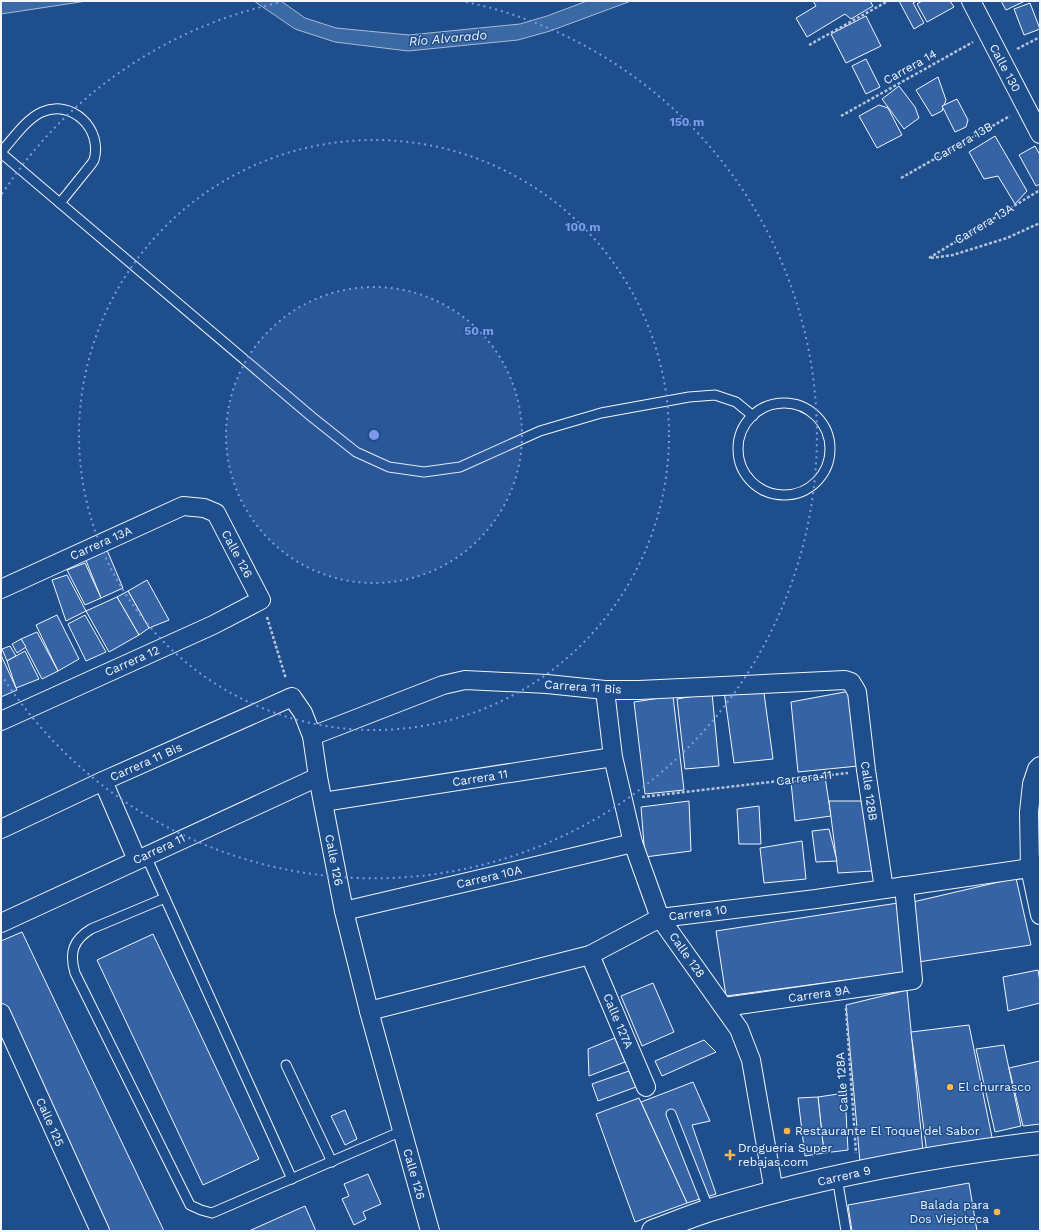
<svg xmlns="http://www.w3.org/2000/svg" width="1041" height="1232" font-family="'Work Sans',sans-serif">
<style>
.water{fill:#3b69a3;stroke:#a8bbd7}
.building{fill:#3563a3;stroke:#f2f6ff}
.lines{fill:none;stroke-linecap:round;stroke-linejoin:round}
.lane-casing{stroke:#f2f6ff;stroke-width:11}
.street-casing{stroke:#f2f6ff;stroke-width:20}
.secondary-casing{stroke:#f2f6ff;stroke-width:24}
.path{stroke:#b3c4dc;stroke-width:2.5;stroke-dasharray:3 2;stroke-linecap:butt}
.lane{stroke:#1f4e8c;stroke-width:9}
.street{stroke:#1f4e8c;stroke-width:18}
.secondary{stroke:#1f4e8c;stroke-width:22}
.ring{fill:none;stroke:#7d9aea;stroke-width:2;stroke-dasharray:2 4}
.poi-dot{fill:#ffb74d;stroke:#1f4e8c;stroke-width:1.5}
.labels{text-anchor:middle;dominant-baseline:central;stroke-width:3;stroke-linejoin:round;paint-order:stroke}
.street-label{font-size:12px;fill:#f2f6ff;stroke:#1f4e8c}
.poi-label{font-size:12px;fill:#f2f6ff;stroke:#1f4e8c;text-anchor:start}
.water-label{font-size:13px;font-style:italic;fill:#f2f6ff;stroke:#1f4e8c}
.centre{fill:#7d9aea;stroke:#1f4e8c;stroke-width:2}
.ring-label{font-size:12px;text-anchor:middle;font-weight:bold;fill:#7d9aea;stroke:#1f4e8c;stroke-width:3;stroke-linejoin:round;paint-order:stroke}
</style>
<rect width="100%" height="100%" fill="#1f4e8c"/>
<g class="water">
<polygon points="1,1 87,1 1,14"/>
<polygon points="254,1 281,1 305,18 336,28 409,35 520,24 547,16 587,1 631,1 550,31 518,40 408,51 335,42 295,29"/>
</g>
<g class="building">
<polygon points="813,1 870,1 873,6 851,19 845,14 807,37 796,18 816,6"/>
<polygon points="899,1 917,1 913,3 924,23 914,29"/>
<polygon points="922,1 950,1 954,7 927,22 917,4"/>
<polygon points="1001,1 1025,1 1006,10"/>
<polygon points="1030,3 1040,29 1024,35 1014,9"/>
<polygon points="866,16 881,46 846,63 831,34"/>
<polygon points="866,59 880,87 866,94 852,66"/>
<polygon points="938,77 946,100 942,111 932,116 916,90"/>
<polygon points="899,86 915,107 919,118 904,129 882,99"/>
<polygon points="957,99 968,120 966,127 955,132 942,106"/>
<polygon points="879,105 888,108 902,135 877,148 859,116"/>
<polygon points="995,136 1027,191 1015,204 998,176 984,179 969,152"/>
<polygon points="1035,146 1040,155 1040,184 1036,186 1019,155"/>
<polygon points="104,543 123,588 101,598 83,553"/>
<polygon points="85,563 101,598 85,605 67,570"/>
<polygon points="67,575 86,611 66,621 52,580"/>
<polygon points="147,580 169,620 149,628 128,591"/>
<polygon points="128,591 149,628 139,635 117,597"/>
<polygon points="117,597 139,635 109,652 86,611"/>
<polygon points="57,615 79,659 58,671 36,625"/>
<polygon points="85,615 106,652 86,661 68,624"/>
<polygon points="37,632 58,671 42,679 21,639"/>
<polygon points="21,639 26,647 17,653 12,644"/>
<polygon points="10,646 16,656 7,661 2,649"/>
<polygon points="25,651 39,679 16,688 7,661"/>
<polygon points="1,655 17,690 1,697"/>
<polygon points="763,686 773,759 734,763 724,691"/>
<polygon points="850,691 858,766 798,772 791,702"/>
<polygon points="712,693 719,766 685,769 677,699"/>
<polygon points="673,696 684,790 645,794 634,702"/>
<polygon points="825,777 831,816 795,821 791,782"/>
<polygon points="689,801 691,851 645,857 641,807"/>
<polygon points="829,801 864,801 872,871 838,873"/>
<polygon points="759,806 761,844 739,844 737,809"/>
<polygon points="829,829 837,861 816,862 812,831"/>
<polygon points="802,841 806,879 764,883 760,848"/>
<polygon points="1016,878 1031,945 918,962 913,902"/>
<polygon points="898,903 907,972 726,996 716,931"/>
<polygon points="22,932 164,1231 107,1231 1,1007 1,941"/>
<polygon points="153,934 259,1159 203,1185 97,960"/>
<polygon points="1038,970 1040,982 1040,1003 1008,1011 1003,977"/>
<polygon points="653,983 674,1032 642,1046 621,996"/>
<polygon points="907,990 923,1151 860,1162 846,1005"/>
<polygon points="969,1025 993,1142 927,1153 911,1032"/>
<polygon points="615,1038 625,1062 589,1076 588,1049"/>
<polygon points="704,1040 716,1052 662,1076 655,1061"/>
<polygon points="1004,1045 1021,1126 995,1132 976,1049"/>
<polygon points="1040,1061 1040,1124 1023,1126 1009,1068"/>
<polygon points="629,1071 636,1087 598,1101 592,1084"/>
<polygon points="693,1082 710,1121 692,1125 716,1194 687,1203 641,1102"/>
<polygon points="845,1093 848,1150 824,1153 818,1097"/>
<polygon points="818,1097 824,1153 805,1156 798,1098"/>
<polygon points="639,1098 687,1203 635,1222 596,1114"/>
<polygon points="345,1110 357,1139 345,1145 331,1116"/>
<polygon points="368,1174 381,1204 363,1212 366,1219 354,1225 342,1199 349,1196 344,1184"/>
<polygon points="969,1183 977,1231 852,1231 848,1205"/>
<polygon points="305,1206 316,1231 249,1231"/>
</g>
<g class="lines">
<g class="lane-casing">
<g id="lane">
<path d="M1,152C13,139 26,119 42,112C72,99 103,129 94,160C92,164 88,168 85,172C77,182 68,193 60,203"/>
<polyline points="1,153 312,417 356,452 389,467 424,472 460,467 540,431 601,413 689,397 715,395 736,402 753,416"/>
<circle cx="784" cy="449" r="46"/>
<polyline points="146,856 292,1179"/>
<path d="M165,898L91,929C73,940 69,953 75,973L190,1205L201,1210L212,1213L402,1131"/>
<polyline points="286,1065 332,1162"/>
<polyline points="671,1114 709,1210"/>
<polyline points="837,1177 846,1231"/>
</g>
</g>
<g class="street-casing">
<g id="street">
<polyline points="971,1 1040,134"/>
<polyline points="1,589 183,506 204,508 216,513 261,600 213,625 1,721"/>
<polyline points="605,690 613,757 633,843 660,918 739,1029 751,1060 774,1192"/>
<polyline points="312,736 443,685 465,680 547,684 605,690 639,690 845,680 851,682 857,692 866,770 884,889"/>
<polyline points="1040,766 1037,769 1032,784 1029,812 1030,868 1040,915"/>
<polyline points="103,781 137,860"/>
<polyline points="323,802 613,757"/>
<polyline points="1,829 103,781 292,697 303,713 312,736 318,777 344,911 369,1011 430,1231"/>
<polyline points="344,911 633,843"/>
<polyline points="1,923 318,777"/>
<polyline points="590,955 646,1087"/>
<polyline points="724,1007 913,980 904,886"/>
<polyline points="369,1011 590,955 660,918 816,899 1030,868 1040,865"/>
<polyline points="1,1013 100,1231"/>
</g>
</g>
<g class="secondary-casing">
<path id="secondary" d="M653,1231C672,1224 691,1216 710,1210C818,1177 929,1156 1040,1143"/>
</g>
<g class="path">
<polyline points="809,45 888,1"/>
<polyline points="1017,49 1040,37"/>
<polyline points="841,116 973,42"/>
<polyline points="901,178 1010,116"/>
<polyline points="929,258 1040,190"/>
<polyline points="931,258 953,255 1007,238 1040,223"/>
<polyline points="267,617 286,679"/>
<polyline points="642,797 848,773"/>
<polyline points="846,1008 856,1153"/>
</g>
<use href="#lane" class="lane"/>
<use href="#street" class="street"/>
<use href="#secondary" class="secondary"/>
</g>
<circle cx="374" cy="435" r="148" fill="#7d9aea" fill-opacity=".12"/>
<g class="ring">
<circle cx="374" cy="435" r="148"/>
<circle cx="374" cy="435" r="295"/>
<path d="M2 194A443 443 0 0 1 282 2M466 2A443 443 0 1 1 2 676"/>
</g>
<g class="poi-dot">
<circle cx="950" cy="1087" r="4"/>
<circle cx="787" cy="1131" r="4"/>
<path d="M728 1149h4v4h4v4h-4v4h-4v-4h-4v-4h4z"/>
<circle cx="997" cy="1212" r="4"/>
</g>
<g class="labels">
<g class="street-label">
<text transform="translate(910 67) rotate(-29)">Carrera 14</text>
<text transform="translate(1005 68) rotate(62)">Calle 130</text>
<text transform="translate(963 142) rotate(-30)">Carrera 13B</text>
<text transform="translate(984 224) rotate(-31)">Carrera 13A</text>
<text transform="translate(101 543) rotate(-24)">Carrera 13A</text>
<text transform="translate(237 554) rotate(62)">Calle 126</text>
<text transform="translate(132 661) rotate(-24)">Carrera 12</text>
<text transform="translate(583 687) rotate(4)">Carrera 11 Bis</text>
<text transform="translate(146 762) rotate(-24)">Carrera 11 Bis</text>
<text transform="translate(480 778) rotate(-9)">Carrera 11</text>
<text transform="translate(804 778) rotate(-7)">Carrera 11</text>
<text transform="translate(869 791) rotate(82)">Calle 128B</text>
<text transform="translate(159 849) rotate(-25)">Carrera 11</text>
<text transform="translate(334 860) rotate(79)">Calle 126</text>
<text transform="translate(489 877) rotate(-13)">Carrera 10A</text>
<text transform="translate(698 913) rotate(-7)">Carrera 10</text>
<text transform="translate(687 955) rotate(55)">Calle 128</text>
<text transform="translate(819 994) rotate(-8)">Carrera 9A</text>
<text transform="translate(618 1021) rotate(67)">Calle 127A</text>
<text transform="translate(842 1082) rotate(-94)">Calle 128A</text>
<text transform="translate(50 1122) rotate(66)">Calle 125</text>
<text transform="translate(414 1174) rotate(74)">Calle 126</text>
<text transform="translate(844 1176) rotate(-13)">Carrera 9</text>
</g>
<g class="poi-label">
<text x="958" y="1087">El churrasco</text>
<text x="795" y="1131">Restaurante El Toque del Sabor</text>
<text x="738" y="1148">Drogueria Super<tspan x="738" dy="14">rebajas.com</tspan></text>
<text x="989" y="1205" text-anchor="end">Balada para<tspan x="989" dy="14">Dos Viejoteca</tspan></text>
</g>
<g class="water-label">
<text transform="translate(448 38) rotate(-5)">Río Alvarado</text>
</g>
</g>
<circle cx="374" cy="435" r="6" class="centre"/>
<g class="ring-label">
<text x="687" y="126">150 m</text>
<text x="583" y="231">100 m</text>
<text x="479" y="335">50 m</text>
</g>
<rect width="1041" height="1232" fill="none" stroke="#f2f6ff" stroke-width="4"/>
</svg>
